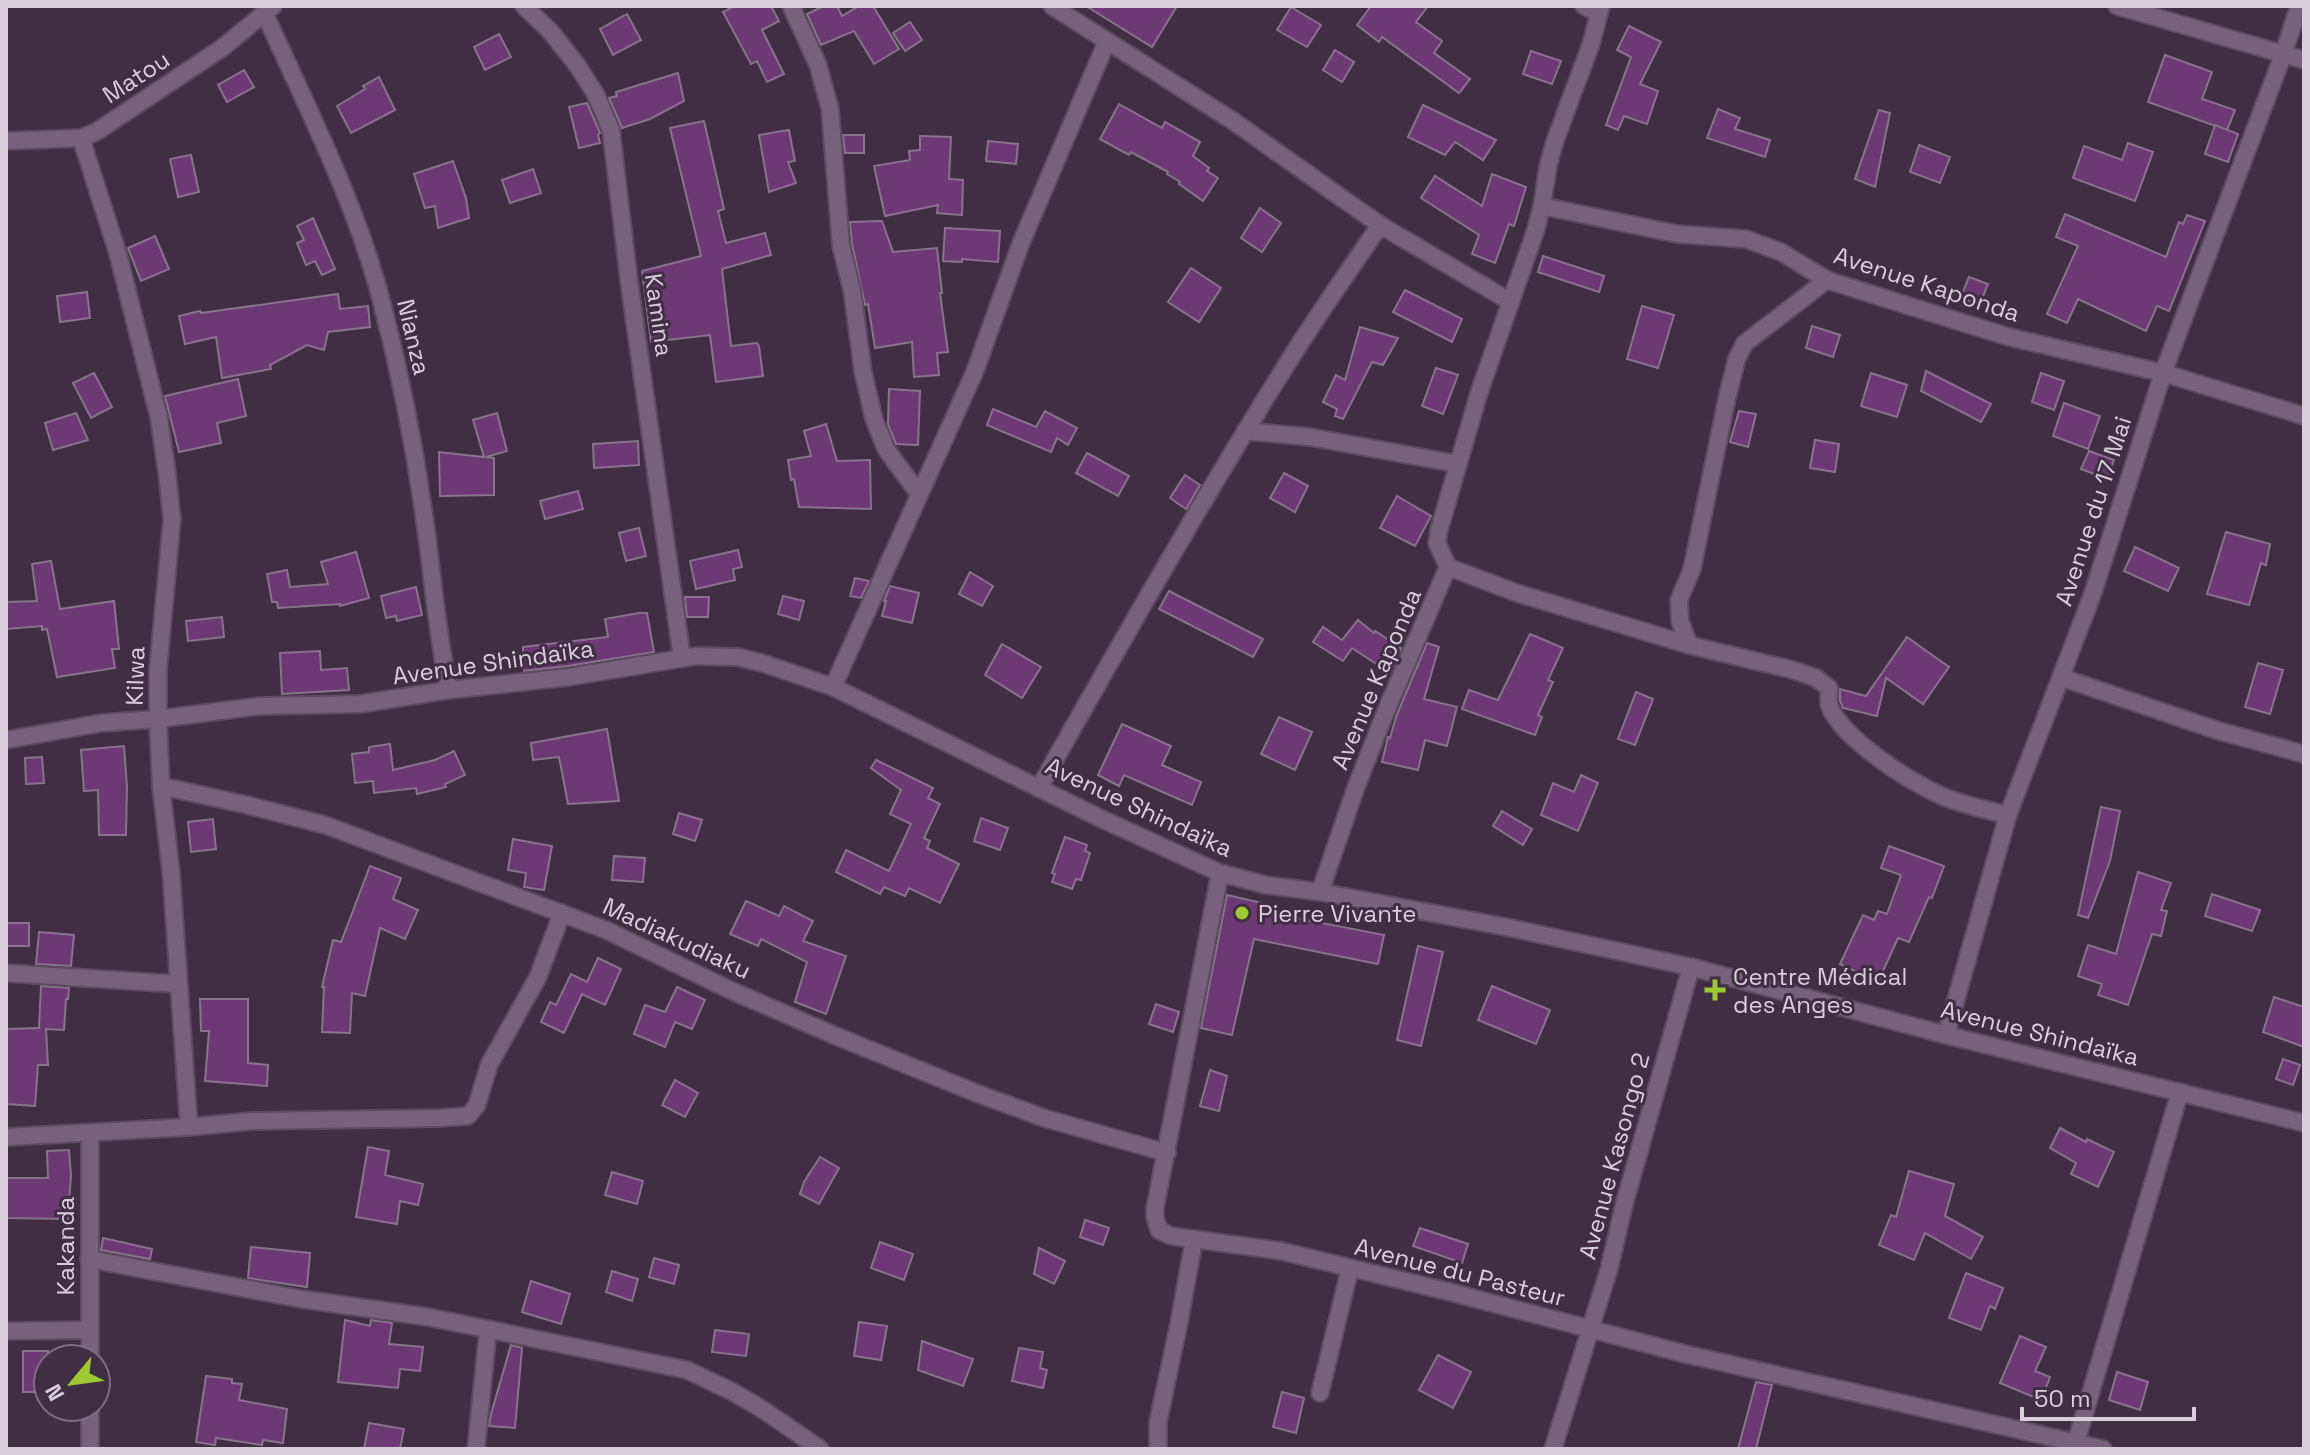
<svg xmlns="http://www.w3.org/2000/svg" width="2310" height="1455" font-family="'Space Grotesk',sans-serif">
<style>
.building{fill:#6c3975;stroke:#88728c;stroke-width:2}
.lines{fill:none;stroke-linecap:round;stroke-linejoin:round}
.minor-casing{stroke:#5d4b60;stroke-width:20}
.minor{stroke:#78617c;stroke-width:16}
.poi-dot{fill:#9dca30;stroke:#412e45;stroke-width:3}
.labels{text-anchor:middle;dominant-baseline:central;stroke-width:6;stroke-linejoin:round;paint-order:stroke}
.street-label{font-size:24px;fill:#dacedd;stroke:#412e45}
.poi-label{font-size:24px;fill:#dacedd;stroke:#412e45;text-anchor:start}
</style>
<rect width="100%" height="100%" fill="#412e45"/>
<g class="building">
<polygon points="735,6 771,6 779,21 762,30 784,74 767,82 757,61 751,64 723,12"/>
<polygon points="824,6 837,6 842,16 859,6 873,6 899,49 874,64 854,31 821,45 807,14"/>
<polygon points="1086,6 1177,6 1152,47"/>
<polygon points="1371,6 1428,6 1416,22 1442,41 1434,53 1470,79 1459,93 1382,37 1379,42 1357,25"/>
<polygon points="1291,7 1321,25 1307,47 1277,30"/>
<polygon points="627,14 641,40 613,55 600,29"/>
<polygon points="910,22 922,40 905,51 893,33"/>
<polygon points="1629,26 1661,42 1640,84 1658,91 1647,124 1624,116 1618,130 1606,125 1631,57 1617,50"/>
<polygon points="499,34 511,57 485,70 474,47"/>
<polygon points="1335,50 1354,62 1342,82 1323,70"/>
<polygon points="1531,51 1561,61 1552,84 1523,74"/>
<polygon points="2165,55 2212,72 2202,99 2235,110 2227,130 2148,102"/>
<polygon points="244,70 254,87 227,102 218,85"/>
<polygon points="678,73 684,101 650,119 622,128 609,98 617,96 616,92"/>
<polygon points="379,77 395,110 351,133 337,106 365,89 363,86"/>
<polygon points="587,103 600,133 598,135 600,143 579,148 569,107"/>
<polygon points="1119,104 1162,128 1165,122 1200,142 1193,156 1209,168 1207,171 1218,178 1203,201 1179,184 1180,182 1167,174 1168,172 1131,152 1129,155 1100,139"/>
<polygon points="1423,105 1496,140 1483,160 1455,142 1445,155 1408,137"/>
<polygon points="1718,109 1740,118 1735,129 1770,140 1765,157 1707,138"/>
<polygon points="1879,110 1890,113 1875,187 1855,179"/>
<polygon points="704,121 724,209 718,211 726,243 765,233 771,255 722,269 731,346 757,343 759,346 763,376 716,382 710,335 651,342 642,271 701,256 670,128"/>
<polygon points="2215,125 2238,134 2228,162 2205,154"/>
<polygon points="789,130 795,161 788,162 796,183 769,192 759,135"/>
<polygon points="843,135 864,135 864,153 845,153"/>
<polygon points="920,136 951,137 949,179 963,180 962,215 937,213 938,205 885,216 874,166 910,160 909,151 920,150"/>
<polygon points="988,141 1018,144 1016,164 986,161"/>
<polygon points="2128,143 2153,152 2135,201 2073,178 2084,146 2122,160"/>
<polygon points="1919,145 1950,157 1940,183 1910,172"/>
<polygon points="191,155 199,192 178,197 170,159"/>
<polygon points="453,161 466,198 469,218 438,228 435,206 425,208 414,174"/>
<polygon points="533,169 541,193 510,203 502,180"/>
<polygon points="1492,174 1526,187 1514,226 1509,224 1495,263 1472,254 1479,235 1421,198 1435,176 1482,206"/>
<polygon points="1260,208 1281,223 1262,252 1241,238"/>
<polygon points="2065,214 2166,257 2179,222 2183,224 2187,215 2205,221 2169,311 2157,306 2146,331 2078,299 2067,323 2047,314 2078,246 2056,237"/>
<polygon points="313,218 335,269 322,275 315,261 306,265 297,243 304,240 297,226"/>
<polygon points="882,221 893,252 937,248 942,293 940,293 948,352 937,353 939,375 914,377 912,342 875,348 868,304 865,305 852,244 850,222"/>
<polygon points="945,228 1000,231 998,262 962,259 962,262 943,261"/>
<polygon points="155,236 169,269 141,281 128,248"/>
<polygon points="1543,256 1604,276 1599,292 1538,272"/>
<polygon points="1191,268 1221,288 1199,322 1168,302"/>
<polygon points="1969,277 1988,284 1979,306 1961,297"/>
<polygon points="1405,290 1462,319 1452,342 1393,312"/>
<polygon points="87,292 90,318 60,322 57,296"/>
<polygon points="338,294 340,309 368,306 370,327 328,332 324,350 307,345 270,365 271,369 222,378 216,337 185,344 179,316 200,311 201,313"/>
<polygon points="1642,306 1674,315 1658,368 1627,359"/>
<polygon points="1812,326 1840,335 1833,357 1806,348"/>
<polygon points="1360,327 1398,338 1383,365 1372,362 1343,419 1335,416 1337,409 1323,402 1336,375 1345,380"/>
<polygon points="1436,368 1458,375 1443,414 1422,406"/>
<polygon points="1926,371 1991,404 1981,422 1921,391"/>
<polygon points="94,373 112,407 91,418 73,383"/>
<polygon points="1871,373 1907,385 1897,417 1861,406"/>
<polygon points="2041,373 2064,381 2054,410 2032,402"/>
<polygon points="238,379 246,416 217,423 221,443 179,452 165,396"/>
<polygon points="889,389 920,391 918,445 896,444 888,424"/>
<polygon points="2064,403 2100,416 2088,449 2053,436"/>
<polygon points="993,409 1036,427 1045,411 1077,428 1068,445 1057,438 1051,452 987,425"/>
<polygon points="1739,411 1756,414 1748,447 1730,442"/>
<polygon points="76,413 88,440 53,450 45,423"/>
<polygon points="497,413 507,451 486,457 494,458 494,495 440,496 439,452 484,457 473,420"/>
<polygon points="826,424 837,461 870,460 871,509 799,507 794,479 791,480 788,460 811,456 804,431"/>
<polygon points="1815,440 1839,444 1835,472 1810,468"/>
<polygon points="638,441 639,465 594,468 593,444"/>
<polygon points="2089,451 2114,460 2107,479 2081,469"/>
<polygon points="1087,453 1129,476 1118,496 1076,473"/>
<polygon points="1284,473 1308,486 1295,512 1270,498"/>
<polygon points="1185,475 1200,485 1186,509 1170,498"/>
<polygon points="578,491 583,509 545,519 540,501"/>
<polygon points="1397,496 1431,516 1415,546 1380,528"/>
<polygon points="639,528 646,556 626,561 619,533"/>
<polygon points="2226,532 2270,544 2266,565 2261,563 2249,605 2207,594"/>
<polygon points="2135,547 2179,568 2168,591 2124,571"/>
<polygon points="738,550 742,567 733,569 735,580 696,589 690,561"/>
<polygon points="356,552 369,598 340,606 340,604 278,608 277,602 272,602 267,574 287,570 290,587 328,584 321,562"/>
<polygon points="51,561 60,609 114,601 119,649 112,649 115,668 57,677 47,629 42,630 42,626 6,629 6,602 37,601 32,564"/>
<polygon points="970,572 993,586 982,606 959,594"/>
<polygon points="855,578 869,581 861,598 850,596"/>
<polygon points="890,586 919,593 912,623 882,616 886,601 884,601"/>
<polygon points="416,587 422,615 397,621 396,616 386,618 381,596"/>
<polygon points="1169,591 1263,639 1253,657 1159,609"/>
<polygon points="783,596 804,601 799,620 778,614"/>
<polygon points="685,597 709,597 708,617 687,617"/>
<polygon points="639,613 647,613 654,652 568,666 524,671 523,647 608,637 605,619"/>
<polygon points="222,617 224,637 188,641 186,621"/>
<polygon points="1358,620 1374,633 1375,631 1401,648 1390,673 1352,648 1343,661 1313,642 1323,627 1342,640"/>
<polygon points="1530,634 1563,648 1548,680 1553,682 1538,715 1542,717 1535,735 1462,709 1469,690 1498,700"/>
<polygon points="1907,637 1949,667 1923,704 1886,678 1877,716 1843,708 1840,701 1840,689 1866,696"/>
<polygon points="1427,643 1439,647 1424,699 1457,707 1447,746 1425,740 1418,770 1382,762 1388,737 1390,738 1396,717"/>
<polygon points="1002,644 1041,667 1022,698 985,675"/>
<polygon points="320,651 321,670 347,668 349,690 282,694 280,653"/>
<polygon points="2258,663 2283,670 2270,714 2245,707"/>
<polygon points="1636,692 1653,699 1635,745 1618,739"/>
<polygon points="1279,717 1312,732 1295,770 1261,754"/>
<polygon points="1122,724 1171,746 1162,765 1201,782 1192,805 1124,775 1119,786 1098,775"/>
<polygon points="607,729 619,801 568,804 559,757 533,760 531,743"/>
<polygon points="390,744 393,770 435,760 454,751 465,775 445,784 446,787 417,794 416,788 374,793 373,781 355,783 352,754 369,752 369,747"/>
<polygon points="124,746 127,787 126,835 99,835 98,790 84,791 81,750"/>
<polygon points="42,757 44,783 26,784 25,758"/>
<polygon points="876,760 933,788 928,798 940,804 924,838 930,841 927,848 959,864 940,903 909,888 905,896 884,887 880,894 836,872 846,850 889,871 911,824 890,814 901,790 871,768"/>
<polygon points="1581,775 1598,783 1578,831 1541,815 1553,783 1574,792"/>
<polygon points="2101,807 2120,811 2110,861 2088,918 2078,915"/>
<polygon points="1502,811 1532,829 1523,845 1493,826"/>
<polygon points="679,813 702,820 695,841 673,834"/>
<polygon points="981,818 1008,828 1000,850 974,841"/>
<polygon points="213,819 216,849 191,852 188,822"/>
<polygon points="1065,837 1087,845 1085,851 1090,853 1081,880 1076,879 1072,889 1052,882 1055,874 1052,873"/>
<polygon points="513,839 552,846 544,890 524,887 526,873 508,870"/>
<polygon points="1889,846 1944,866 1932,898 1929,897 1909,942 1898,938 1878,982 1840,964 1863,915 1874,920 1878,911 1887,914 1901,875 1881,868"/>
<polygon points="614,856 645,858 643,882 612,880"/>
<polygon points="370,866 401,878 393,899 418,910 405,939 380,928 365,996 352,993 350,1033 322,1032 324,987 322,987 333,940 341,942"/>
<polygon points="2138,872 2171,883 2161,910 2167,911 2161,936 2152,934 2128,1005 2098,995 2102,984 2078,976 2088,945 2116,954"/>
<polygon points="2212,894 2260,910 2252,931 2205,916"/>
<polygon points="1227,895 1262,903 1260,911 1384,935 1378,964 1254,939 1232,1035 1201,1028"/>
<polygon points="746,901 779,916 784,906 813,921 803,941 846,956 826,1014 795,1002 807,962 761,939 758,946 730,934"/>
<rect x="6" y="923" width="23" height="23"/>
<polygon points="39,932 74,935 71,966 36,964"/>
<polygon points="1418,946 1443,952 1421,1046 1397,1040"/>
<polygon points="598,958 621,969 605,1005 582,994 564,1033 541,1022 550,1002 556,1005 571,974 587,982"/>
<polygon points="41,986 69,988 68,999 66,999 64,1030 46,1029 48,1065 38,1065 35,1106 6,1104 6,1029 39,1028"/>
<polygon points="1492,986 1550,1010 1536,1044 1478,1020"/>
<polygon points="677,987 705,1000 692,1029 675,1022 665,1047 634,1034 645,1005 665,1012"/>
<polygon points="2274,997 2304,1007 2304,1047 2263,1032"/>
<polygon points="200,999 248,999 248,1063 268,1065 267,1086 205,1081 209,1031 201,1031"/>
<polygon points="1156,1004 1179,1012 1173,1032 1149,1024"/>
<polygon points="2283,1059 2300,1065 2293,1085 2276,1079"/>
<polygon points="1210,1070 1227,1076 1219,1111 1200,1106"/>
<polygon points="675,1080 698,1093 685,1117 662,1105"/>
<polygon points="2060,1128 2086,1142 2087,1139 2114,1152 2098,1187 2071,1174 2076,1163 2050,1148"/>
<polygon points="368,1147 389,1151 385,1175 423,1184 418,1205 400,1201 397,1224 356,1217"/>
<polygon points="69,1150 71,1175 68,1219 6,1218 6,1178 48,1178 47,1151"/>
<polygon points="820,1157 839,1168 819,1204 800,1194 804,1182"/>
<polygon points="1909,1171 1954,1184 1945,1216 1983,1237 1971,1259 1925,1233 1914,1260 1879,1245 1891,1215 1896,1217"/>
<polygon points="612,1172 643,1181 637,1204 605,1195"/>
<polygon points="1085,1220 1109,1228 1103,1245 1080,1237"/>
<polygon points="1420,1228 1468,1244 1462,1263 1413,1246"/>
<polygon points="103,1238 152,1249 150,1259 101,1250"/>
<polygon points="880,1242 913,1254 904,1280 871,1268"/>
<polygon points="251,1247 310,1253 307,1287 248,1278"/>
<polygon points="1039,1248 1065,1261 1054,1284 1034,1274"/>
<polygon points="654,1258 679,1265 674,1284 649,1277"/>
<polygon points="612,1271 638,1279 632,1301 606,1292"/>
<polygon points="1966,1273 2003,1288 1995,1309 1990,1306 1981,1330 1949,1318"/>
<polygon points="531,1281 570,1294 561,1324 522,1312"/>
<polygon points="345,1320 370,1326 371,1320 392,1323 389,1344 423,1347 420,1371 400,1369 398,1388 338,1382"/>
<polygon points="859,1322 887,1326 881,1360 854,1356"/>
<polygon points="715,1330 749,1334 746,1356 712,1352"/>
<polygon points="2020,1336 2046,1347 2035,1371 2050,1377 2041,1400 2000,1383"/>
<polygon points="922,1341 973,1359 963,1386 918,1370"/>
<polygon points="511,1345 522,1348 515,1428 489,1426 491,1414"/>
<polygon points="1019,1348 1043,1352 1040,1368 1047,1370 1043,1388 1012,1381"/>
<rect x="23" y="1351" width="25" height="41"/>
<polygon points="1438,1355 1471,1372 1453,1408 1419,1390"/>
<polygon points="2117,1372 2148,1382 2140,1410 2109,1400"/>
<polygon points="206,1376 232,1379 232,1383 242,1384 239,1400 287,1409 283,1443 263,1440 262,1445 216,1438 215,1445 196,1442"/>
<polygon points="1756,1382 1772,1385 1756,1449 1738,1449"/>
<polygon points="1282,1392 1304,1398 1296,1433 1273,1427"/>
<polygon points="369,1423 404,1429 400,1449 364,1449"/>
</g>
<g class="lines">
<g class="minor-casing">
<g id="minor">
<polyline points="524,6 551,32 577,65 596,95 611,130 629,281 682,658"/>
<polyline points="791,6 818,65 830,109 841,246 852,290 863,372 874,419 886,449 919,494"/>
<polyline points="1052,6 1233,121 1380,225 1511,302"/>
<polyline points="1584,6 1599,13"/>
<polyline points="2117,6 2304,60"/>
<path d="M265,14C308,110 357,204 383,307C401,377 415,450 425,522C433,578 437,634 449,690"/>
<polyline points="6,141 81,138 96,132 222,48 273,6"/>
<polyline points="1542,206 1677,234 1746,239 1781,252 1827,280 1890,300 2009,337 2163,373 2304,416"/>
<polyline points="1245,431 1310,437 1458,464"/>
<path d="M1448,567L1517,593L1689,645L1793,670L1816,678L1829,688C1830,695 1827,701 1830,707C1843,739 1910,782 1942,796C1963,805 1987,810 2008,815"/>
<polyline points="1689,645 1680,621 1679,600 1692,569 1727,398 1737,358 1745,343 1827,280"/>
<polyline points="2063,678 2219,731 2304,754"/>
<polyline points="833,687 975,371 1021,243 1107,41"/>
<polyline points="6,740 101,723 158,719 260,706 360,704 449,690 569,677 696,656 738,657 762,663 833,687 1104,820 1220,873 1266,885 1320,892 1506,927 1691,967 1946,1035 2304,1123"/>
<polyline points="161,786 247,805 325,825 606,930 730,990 836,1036 976,1093 1044,1118 1167,1153"/>
<path d="M1039,788C1119,646 1199,505 1285,367C1315,319 1348,272 1380,225"/>
<polyline points="1220,873 1155,1208 1155,1217 1159,1230 1171,1236 1281,1251 1450,1292 1685,1354 2103,1449"/>
<polyline points="1320,892 1355,790 1386,711 1448,567 1437,543 1439,530 1479,393 1535,232 1542,206 1548,166 1555,141 1591,44 1601,6"/>
<polyline points="6,973 178,984"/>
<polyline points="1946,1035 2008,815 2093,593 2163,373 2283,55 2299,6"/>
<polyline points="189,1127 252,1121 439,1118 468,1116 477,1105 489,1065 538,977 562,913"/>
<polyline points="6,1137 189,1127 171,872 161,786 158,719 158,670 172,519 167,473 159,418 118,254 81,138"/>
<polyline points="89,1259 301,1299 428,1317 687,1370 733,1392 765,1411 820,1449"/>
<polyline points="6,1331 89,1330"/>
<polyline points="90,1359 90,1133"/>
<polyline points="1320,1393 1350,1268"/>
<polyline points="90,1449 90,1407"/>
<polyline points="476,1449 488,1330"/>
<polyline points="1158,1449 1158,1422 1179,1323 1194,1240"/>
<polyline points="1553,1449 1609,1269 1624,1205 1691,967"/>
<polyline points="2074,1449 2180,1092"/>
</g>
</g>
<use href="#minor" class="minor"/>
</g>
<g class="poi-dot">
<circle cx="1242" cy="913" r="8"/>
<path d="M1711 978h8v8h8v8h-8v8h-8v-8h-8v-8h8z"/>
</g>
<g class="labels">
<g class="street-label">
<text transform="translate(136 77) rotate(-33)">Matou</text>
<text transform="translate(1927 284) rotate(18)">Avenue Kaponda</text>
<text transform="translate(659 315) rotate(82)">Kamina</text>
<text transform="translate(414 337) rotate(77)">Nianza</text>
<text transform="translate(2093 511) rotate(-72)">Avenue du 17 Mai</text>
<text transform="translate(493 662) rotate(-8)">Avenue Shindaïka</text>
<text transform="translate(135 676) rotate(-88)">Kilwa</text>
<text transform="translate(1376 679) rotate(-67)">Avenue Kaponda</text>
<text transform="translate(1139 807) rotate(25)">Avenue Shindaïka</text>
<text transform="translate(677 938) rotate(25)">Madiakudiaku</text>
<text transform="translate(2040 1033) rotate(14)">Avenue Shindaïka</text>
<text transform="translate(1614 1156) rotate(-75)">Avenue Kasongo 2</text>
<text transform="translate(65 1246) rotate(-90)">Kakanda</text>
<text transform="translate(1460 1272) rotate(14)">Avenue du Pasteur</text>
</g>
<g class="poi-label">
<text x="1258" y="913">Pierre Vivante</text>
<text x="1733" y="976">Centre Médical<tspan x="1733" dy="28">des Anges</tspan></text>
</g>
</g>
<rect width="2310" height="1455" fill="none" stroke="#dacedd" stroke-width="16"/>
<g transform="translate(72 1383) rotate(241)"><circle r="38" fill="#412e45" stroke="#7e6e82" stroke-width="2"/>
<path d="M0-6L14 30L0 20L-14 30Z" fill="#9dca30"/>
<text y="-12" font-size="22" font-weight="bold" text-anchor="middle" fill="#dacedd">N</text>
</g>
<path d="M2022 1407v12h172v-12" fill="none" stroke="#dacedd" stroke-width="4"/>
<text x="2034" y="1407" font-size="24" fill="#dacedd" stroke="#412e45" stroke-width="6" paint-order="stroke">50 m</text>
</svg>
